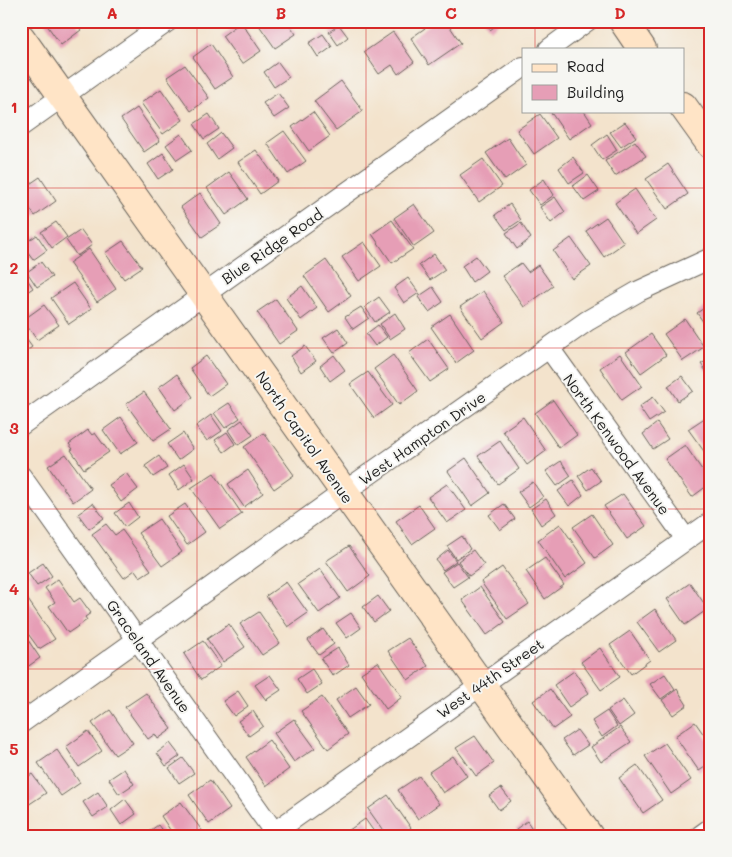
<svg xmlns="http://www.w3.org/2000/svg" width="732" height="857" font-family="Mali,sans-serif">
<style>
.building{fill:#e69eb6}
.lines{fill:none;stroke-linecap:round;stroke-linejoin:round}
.street-casing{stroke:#67625a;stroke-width:22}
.secondary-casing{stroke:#67625a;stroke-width:30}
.street{stroke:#fff;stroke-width:20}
.secondary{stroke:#ffe4c6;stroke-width:28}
.grid{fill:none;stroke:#d62828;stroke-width:1;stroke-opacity:0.55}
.labels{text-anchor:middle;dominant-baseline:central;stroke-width:4;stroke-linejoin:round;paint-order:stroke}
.street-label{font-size:15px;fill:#1c1c1c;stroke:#f6f6f2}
.neatline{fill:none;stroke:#d62828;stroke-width:2}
.grid-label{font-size:16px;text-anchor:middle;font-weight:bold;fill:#d62828}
</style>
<rect width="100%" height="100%" fill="#f6f6f2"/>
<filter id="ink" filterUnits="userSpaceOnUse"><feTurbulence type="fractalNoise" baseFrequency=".02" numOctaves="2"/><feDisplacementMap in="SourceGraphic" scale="10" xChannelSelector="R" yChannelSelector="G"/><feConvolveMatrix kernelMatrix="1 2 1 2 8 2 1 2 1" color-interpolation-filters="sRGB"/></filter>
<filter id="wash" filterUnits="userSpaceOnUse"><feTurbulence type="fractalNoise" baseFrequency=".0096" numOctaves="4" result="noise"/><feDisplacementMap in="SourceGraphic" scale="20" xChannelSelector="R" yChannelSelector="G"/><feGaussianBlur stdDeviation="1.12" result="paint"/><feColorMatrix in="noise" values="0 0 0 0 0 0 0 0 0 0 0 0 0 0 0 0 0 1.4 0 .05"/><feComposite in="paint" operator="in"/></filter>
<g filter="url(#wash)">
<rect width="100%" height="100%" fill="#f3e3cc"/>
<g id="blocks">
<g class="building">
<polygon points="44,21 75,21 81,30 61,45"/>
<polygon points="256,21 287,21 296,34 275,48"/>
<polygon points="435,21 446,21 461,43 429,65 411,38"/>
<polygon points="484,21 502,21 490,30"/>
<polygon points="241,22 261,51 242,64 222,36"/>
<polygon points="339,25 348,37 338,45 329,32"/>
<polygon points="393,32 414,62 398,74 392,65 379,74 364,52"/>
<polygon points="323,34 332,47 318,57 309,43"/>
<polygon points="211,44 233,77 215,89 193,57"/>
<polygon points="278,62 289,77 274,87 264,72"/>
<polygon points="185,65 209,98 191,111 167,77"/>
<polygon points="341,81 363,111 336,130 314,101"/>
<polygon points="161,89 183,120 163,134 141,103"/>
<polygon points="278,93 289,108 274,118 263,103"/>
<polygon points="137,108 160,141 144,152 121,119"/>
<polygon points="550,111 584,111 592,123 569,139"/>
<polygon points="313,112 330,136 309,151 292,127"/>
<polygon points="209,114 219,129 204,139 194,124"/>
<polygon points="540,114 557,138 534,154 517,130"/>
<polygon points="625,122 636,137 621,147 610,132"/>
<polygon points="284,131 306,161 288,174 267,143"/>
<polygon points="221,133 232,148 217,159 207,144"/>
<polygon points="181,134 192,150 177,160 166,145"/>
<polygon points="607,134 617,150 602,160 592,145"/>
<polygon points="508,138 526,165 505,180 486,153"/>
<polygon points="635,141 646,156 615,176 605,161"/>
<polygon points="256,150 278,181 260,194 238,162"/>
<polygon points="163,153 173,169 158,179 148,164"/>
<polygon points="573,157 584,173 569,183 559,168"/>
<polygon points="483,159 502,186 479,202 460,175"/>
<polygon points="668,164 688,194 667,209 646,179"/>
<polygon points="229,172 248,199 226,215 207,188"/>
<polygon points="588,175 599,191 584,201 573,186"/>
<polygon points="40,177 56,201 35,216 21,196 21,190"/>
<polygon points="544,179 554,195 540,205 529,190"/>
<polygon points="635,189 656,220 636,234 615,203"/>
<polygon points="200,193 221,224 202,237 181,207"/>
<polygon points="555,197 565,212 551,223 540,207"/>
<polygon points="414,204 434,233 414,247 394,218"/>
<polygon points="510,204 521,220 506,230 495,215"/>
<polygon points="606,217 624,243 604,257 586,231"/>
<polygon points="392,220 413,249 392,263 372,234"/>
<polygon points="56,222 67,237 52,248 41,232"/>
<polygon points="521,223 531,238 517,249 506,233"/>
<polygon points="81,230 92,245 77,256 66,240"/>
<polygon points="37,235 47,250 33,260 22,245"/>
<polygon points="571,238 591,266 572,279 553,251"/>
<polygon points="123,241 142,267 124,279 105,253"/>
<polygon points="364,242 381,266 359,281 342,257"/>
<polygon points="89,249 116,289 97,302 69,263"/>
<polygon points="434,254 445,270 430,280 419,265"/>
<polygon points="476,256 487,271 472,282 462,266"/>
<polygon points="326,260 351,296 329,312 304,276"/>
<polygon points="41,262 52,277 37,287 27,272"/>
<polygon points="521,263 528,272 538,265 553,286 524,307 502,276"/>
<polygon points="25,276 33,288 21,296 21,279"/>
<polygon points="408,278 419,293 404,303 394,288"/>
<polygon points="73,283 91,309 69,324 51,298"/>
<polygon points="302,286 317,308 301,320 286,298"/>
<polygon points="433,287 443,302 429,312 418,297"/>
<polygon points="483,291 504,322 482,338 460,307"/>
<polygon points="379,297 390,312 375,322 365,307"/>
<polygon points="276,299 298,331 279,344 257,312"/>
<polygon points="711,303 711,333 697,313"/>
<polygon points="44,305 59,325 37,340 23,320"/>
<polygon points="361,307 369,318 353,329 345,317"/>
<polygon points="395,313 405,329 390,339 380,324"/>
<polygon points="450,314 474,350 456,363 431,327"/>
<polygon points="685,319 704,347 683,361 664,334"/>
<polygon points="378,325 387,337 375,346 366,334"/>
<polygon points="338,328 348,343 334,353 323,338"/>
<polygon points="21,332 32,347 21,355"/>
<polygon points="651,334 666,355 641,373 626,352"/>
<polygon points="428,339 449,369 430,382 409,353"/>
<polygon points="305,346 316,361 301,372 291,356"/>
<polygon points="620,354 642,386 622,400 600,368"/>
<polygon points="334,355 345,370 330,381 320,366"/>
<polygon points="393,355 418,391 399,405 374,369"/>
<polygon points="206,356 226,384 209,396 190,368"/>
<polygon points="711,358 711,378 701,364"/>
<polygon points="368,372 392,405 374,418 350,384"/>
<polygon points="177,374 193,397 175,410 159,387"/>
<polygon points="682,376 693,391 678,401 668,386"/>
<polygon points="144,392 171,429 153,441 126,404"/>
<polygon points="653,397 664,412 649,422 639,407"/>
<polygon points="553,400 577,435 559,448 535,413"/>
<polygon points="229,403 240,418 225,428 214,413"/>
<polygon points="211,415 222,431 207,441 196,426"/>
<polygon points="709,415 711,418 711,461 688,429"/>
<polygon points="121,417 138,442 120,454 103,430"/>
<polygon points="523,417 546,451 527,465 503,431"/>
<polygon points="242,420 253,435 238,445 228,430"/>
<polygon points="657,423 668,439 653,449 643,434"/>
<polygon points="88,430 92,435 95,433 109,452 84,469 71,450 73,449 69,444"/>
<polygon points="227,432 235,444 224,452 215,440"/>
<polygon points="183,433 193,449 178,460 167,444"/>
<polygon points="264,433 294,475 274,489 244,447"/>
<polygon points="500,441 519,469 498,484 478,456"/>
<polygon points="685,445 711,483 692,497 665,459"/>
<polygon points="66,454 91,489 73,502 48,466"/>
<polygon points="159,456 167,468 153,477 145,466"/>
<polygon points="466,458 490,493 472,506 448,471"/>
<polygon points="561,461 571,476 557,486 546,471"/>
<polygon points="184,464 194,479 179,490 169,475"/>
<polygon points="591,467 601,481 588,490 578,476"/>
<polygon points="248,470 263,493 244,507 228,484"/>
<polygon points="126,473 138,489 121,502 109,485"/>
<polygon points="214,473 242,514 220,529 191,488"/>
<polygon points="573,480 583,495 569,506 558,491"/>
<polygon points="533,482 543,497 529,507 518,492"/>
<polygon points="447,484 466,510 447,523 428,497"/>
<polygon points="623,494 646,526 627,539 604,506"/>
<polygon points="546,499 556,514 541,525 531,509"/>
<polygon points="93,503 104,518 89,529 78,514"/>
<polygon points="129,503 138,517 125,527 115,513"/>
<polygon points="185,504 205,532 187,545 167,516"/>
<polygon points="504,504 515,519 500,530 489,515"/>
<polygon points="419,505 435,528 412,544 396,521"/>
<polygon points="592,514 613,545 595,558 573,527"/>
<polygon points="159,519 182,552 162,566 138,533"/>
<polygon points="106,524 115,535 122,530 151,570 140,577 135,570 124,578 92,534"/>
<polygon points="560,524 587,563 565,579 538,540"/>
<polygon points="462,536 470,549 456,559 447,546"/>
<polygon points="349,546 370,576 348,592 326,561"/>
<polygon points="448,550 456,561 443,570 436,560"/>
<polygon points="473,550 484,565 469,576 458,561"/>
<polygon points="545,558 564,585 545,599 526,571"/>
<polygon points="457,562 468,577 453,587 442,572"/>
<polygon points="43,563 52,576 37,586 28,573"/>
<polygon points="502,567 529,604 507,619 481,582"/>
<polygon points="320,569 340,598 319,613 298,584"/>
<polygon points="58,579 74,602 80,598 91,613 85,617 87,620 68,633 49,606 55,602 45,588"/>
<polygon points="286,582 308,613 288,627 266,596"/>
<polygon points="690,583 708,609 685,625 667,599"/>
<polygon points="480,587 505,622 487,635 462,600"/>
<polygon points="24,594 55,639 39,649 21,624 21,596"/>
<polygon points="378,596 389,611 374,622 363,607"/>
<polygon points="655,609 676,640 659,652 637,622"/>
<polygon points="259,612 280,643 262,655 240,624"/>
<polygon points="351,613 361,628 347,638 336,623"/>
<polygon points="229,624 245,647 223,662 207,639"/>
<polygon points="323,629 334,644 319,655 308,640"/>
<polygon points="630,631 650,660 631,674 610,645"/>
<polygon points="24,634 40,658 23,670 21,667 21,636"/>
<polygon points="408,638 428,666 408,680 388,651"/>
<polygon points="203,641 221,666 201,680 184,654"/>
<polygon points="338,648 349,665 333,676 321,659"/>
<polygon points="600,648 620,677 601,690 581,662"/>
<polygon points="378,662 402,697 386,709 361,673"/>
<polygon points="312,669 322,684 307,694 297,679"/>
<polygon points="574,671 589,693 569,707 554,685"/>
<polygon points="665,674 675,689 661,699 650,684"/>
<polygon points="270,675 281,690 266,700 255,685"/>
<polygon points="356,686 369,704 348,718 336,700"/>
<polygon points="550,689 570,717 553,729 533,701"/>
<polygon points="677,689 687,705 673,715 662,700"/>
<polygon points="238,691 248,706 234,716 223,701"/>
<polygon points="146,693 172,729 158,739 155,734 148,739 125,707"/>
<polygon points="322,697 348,734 328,749 301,711"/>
<polygon points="623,700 634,715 619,726 608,710"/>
<polygon points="110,710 133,743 115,755 92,723"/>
<polygon points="253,711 263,726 249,736 238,721"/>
<polygon points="607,711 617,726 602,737 592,721"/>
<polygon points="294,719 315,748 294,762 274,733"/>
<polygon points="695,722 711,745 711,763 699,771 675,736"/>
<polygon points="620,727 631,742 601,762 591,747"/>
<polygon points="577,730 588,745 573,755 562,740"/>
<polygon points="88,731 102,751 79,767 66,747"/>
<polygon points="475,736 494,763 476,776 456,748"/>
<polygon points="269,740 289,769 266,786 246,757"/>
<polygon points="170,743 180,756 166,766 157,753"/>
<polygon points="665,743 691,780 671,794 645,756"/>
<polygon points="57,750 80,783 61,796 38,763"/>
<polygon points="453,756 467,776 443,793 429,772"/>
<polygon points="183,758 194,773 179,783 169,768"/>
<polygon points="637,765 662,800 643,813 619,778"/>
<polygon points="124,769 134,784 119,794 109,779"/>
<polygon points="32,774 46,793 28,805 21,795 21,781"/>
<polygon points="419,776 439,804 418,819 398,790"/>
<polygon points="210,780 230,809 209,824 189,795"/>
<polygon points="501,788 511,801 499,810 489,796"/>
<polygon points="98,792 108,807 93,817 83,802"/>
<polygon points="388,795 411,828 400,836 387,836 368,809"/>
<polygon points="125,799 136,814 121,825 111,810"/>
<polygon points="181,802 203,832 198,836 174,836 161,816"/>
<polygon points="365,819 377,836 347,836 345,833"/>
<polygon points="527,821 535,833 531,836 520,836 516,829"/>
<polygon points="158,825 166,836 143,836"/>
</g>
</g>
</g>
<g filter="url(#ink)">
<use href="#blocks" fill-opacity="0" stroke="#67625a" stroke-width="1"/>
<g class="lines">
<g class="street-casing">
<g id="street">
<polyline points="549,49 587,21"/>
<polyline points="21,126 168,21"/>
<polyline points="549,348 686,539"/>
<polyline points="21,425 523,67"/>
<polyline points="21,476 277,836"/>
<polyline points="21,723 344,492 587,321 639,291 711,258"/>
<polyline points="269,836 711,522"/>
<polyline points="700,836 711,828"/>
</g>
</g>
<g class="secondary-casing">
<g id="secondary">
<polyline points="623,21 642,49"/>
<polyline points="21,38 589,836"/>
<polyline points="683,106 711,145"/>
</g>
</g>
<use href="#street" class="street"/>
<use href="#secondary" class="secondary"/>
</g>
</g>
<path class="grid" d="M197,21V836M366,21V836M535,21V49M535,111V836M21,188H711M21,348H711M21,509H711M21,669H711"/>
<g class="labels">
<g class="street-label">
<text transform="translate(272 246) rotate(-35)">Blue Ridge Road</text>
<text transform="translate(305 437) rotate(55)">North Capitol Avenue</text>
<text transform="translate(422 438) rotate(-35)">West Hampton Drive</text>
<text transform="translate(617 444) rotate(54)">North Kenwood Avenue</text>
<text transform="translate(149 656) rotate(55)">Graceland Avenue</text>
<text transform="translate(490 678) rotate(-35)">West 44th Street</text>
</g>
</g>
<rect width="732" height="857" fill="none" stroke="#f6f6f2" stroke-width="55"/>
<rect x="522" y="48" width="162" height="65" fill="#f6f6f2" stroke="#9f9f9c"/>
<rect x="532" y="64" width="25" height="8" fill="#ffe4c6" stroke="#9f9f9c"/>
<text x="567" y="72" font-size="15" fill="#1c1c1c">Road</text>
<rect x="532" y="85" width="25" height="15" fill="#e69eb6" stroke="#9f9f9c"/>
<text x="567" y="98" font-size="15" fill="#1c1c1c">Building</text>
<rect x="28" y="28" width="676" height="802" class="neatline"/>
<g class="grid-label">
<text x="112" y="19">A</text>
<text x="281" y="19">B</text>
<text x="451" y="19">C</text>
<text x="620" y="19">D</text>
<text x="14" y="113">1</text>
<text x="14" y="274">2</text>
<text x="14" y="434">3</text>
<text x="14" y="595">4</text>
<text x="14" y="755">5</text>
</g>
</svg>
